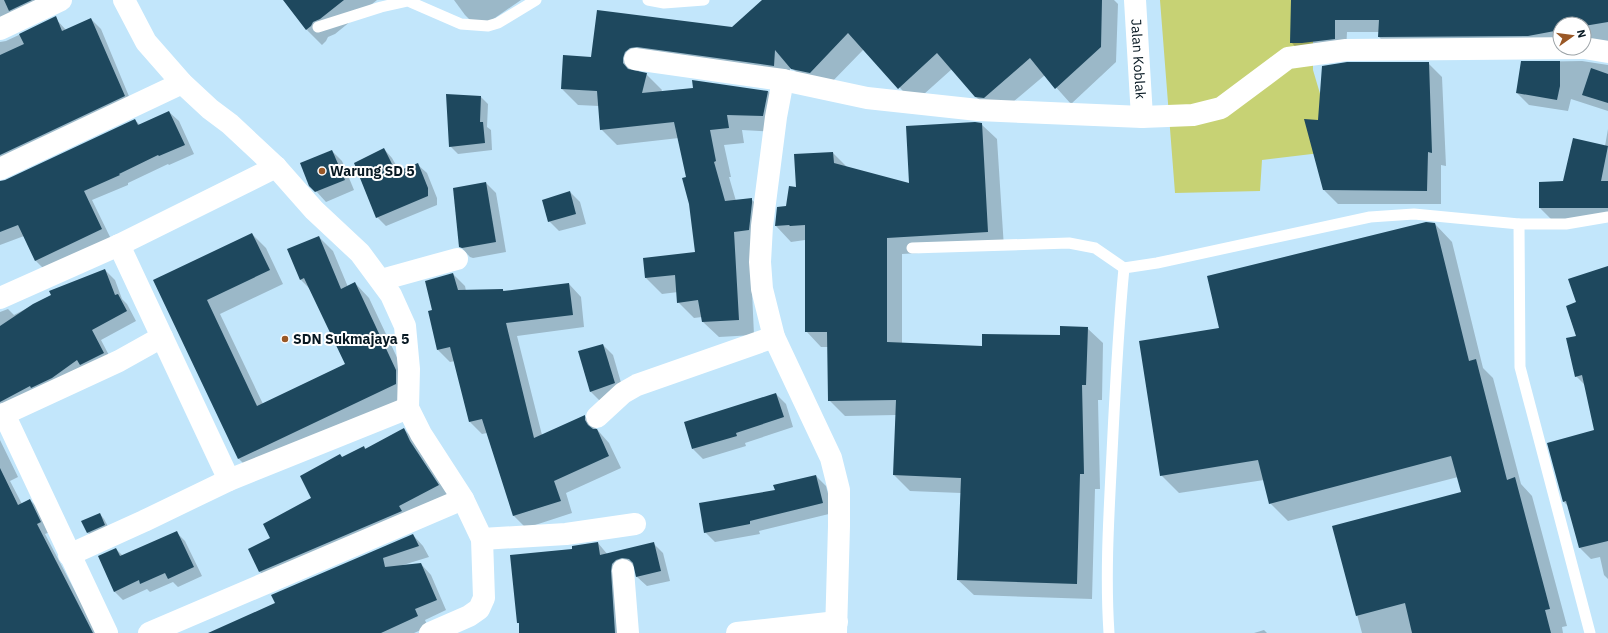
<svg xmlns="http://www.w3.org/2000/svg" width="1608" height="633" font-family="'IBM Plex Sans',sans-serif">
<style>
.green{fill:#c7d274}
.shadow{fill:#0003}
.building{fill:#1e485e}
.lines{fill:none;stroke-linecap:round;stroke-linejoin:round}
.lane{stroke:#fff;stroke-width:11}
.street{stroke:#fff;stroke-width:22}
.poi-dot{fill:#9a5826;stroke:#fff;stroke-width:1.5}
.labels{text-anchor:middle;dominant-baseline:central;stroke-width:4;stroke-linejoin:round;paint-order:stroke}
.street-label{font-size:14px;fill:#071822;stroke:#fff}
.poi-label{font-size:14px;font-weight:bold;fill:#071822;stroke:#fff;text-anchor:start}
</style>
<rect width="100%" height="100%" fill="#c2e6fb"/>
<polygon class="green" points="1160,0 1313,0 1313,70 1337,151 1262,160 1260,191 1175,193"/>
<g class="shadow">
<polygon points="0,0 61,0 0,31"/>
<polygon points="284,0 377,0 335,34 328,37 326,41 322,45 307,30"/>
<polygon points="454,0 521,0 479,29 465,15"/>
<polygon points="764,0 1114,0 1118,4 1116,62 1071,104 1045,75 1000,113 991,112 975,96 952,69 914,103 864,49 826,88 808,84 790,66 790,81 640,67 639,72 646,74 662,90 661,92 768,91 783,107 779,132 742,130 744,143 724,145 731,177 729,177 736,201 751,199 767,214 765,245 750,247 754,335 719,337 703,322 702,317 694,318 678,302 678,292 662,294 646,278 644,259 696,253 688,178 679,138 617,145 601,129 599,106 578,105 562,89 592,58 598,11 732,28"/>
<polygon points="1292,0 1608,0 1608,49 1584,47 1584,24 1560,24 1560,47 1391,49 1379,37 1379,32 1347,32 1346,51 1303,55 1292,43"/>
<polygon points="55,18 66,30 91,19 101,29 133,106 0,171 0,42 6,41"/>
<polygon points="1582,61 1608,65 1608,111 1571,99 1568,111 1529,105 1517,93 1522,62"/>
<polygon points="1428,63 1442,77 1446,166 1441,165 1441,204 1338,204 1324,190 1319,121"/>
<polygon points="481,97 488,104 487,127 491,130 492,150 458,154 450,146"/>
<polygon points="169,112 179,121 194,154 169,165 168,164 128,183 128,185 92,200 111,239 45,270 36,261 24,236 0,245 0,182 6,181 135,120 140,125"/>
<polygon points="981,124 997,139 1004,248 902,254 902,344 983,347 1061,336 1087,328 1103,343 1102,400 1098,400 1100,489 1095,489 1092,599 974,595 958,580 961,493 910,491 894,475 896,415 845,416 829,400 828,347 821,347 806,331 806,241 805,240 791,242 776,226 778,208 787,207 797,188 833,153 848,168 910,185"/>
<polygon points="1608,129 1608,219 1552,220 1540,208 1563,182 1605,146"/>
<polygon points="384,149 392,158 400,172 418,165 427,173 437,198 437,205 386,226 377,217"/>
<polygon points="332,151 342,161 354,190 326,202 316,191"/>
<polygon points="486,183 496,193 506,252 473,258 470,257 460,246"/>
<polygon points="570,192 580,202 586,224 559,231 549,221"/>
<polygon points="1435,224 1452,242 1483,368 1493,378 1521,484 1532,496 1567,626 1562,627 1563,633 1362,633 1333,527 1462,493 1458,477 1288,521 1270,503 1264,480 1179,493 1161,475 1221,329"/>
<polygon points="252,234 266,248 283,284 220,314 263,404 346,364 310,289 301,280 288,250 319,237 333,251 348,287 355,283 369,298 410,385 410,399 253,473 239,459 155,281"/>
<polygon points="1608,267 1608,579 1604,575 1600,557 1591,559 1580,548 1569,507 1564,502 1595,431 1586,386 1576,376 1577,303"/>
<polygon points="105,270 115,280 122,299 127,304 136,321 101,340 113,363 0,418 0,312 8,309 14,315 52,295"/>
<polygon points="453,274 465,286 466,291 503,290 505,292 569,284 581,297 584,327 517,336 542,435 585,416 609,443 621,468 566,493 572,513 526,528 514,516 487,433 482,434 470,422 455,361 450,362 438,350 429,312 433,311"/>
<polygon points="603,345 613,355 624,393 601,402 591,392"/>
<polygon points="776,394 786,404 793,427 745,443 746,446 703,459 693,449"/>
<polygon points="404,429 413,439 448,495 270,581 260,572 249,549 272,538 312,499 343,458 364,447 366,449"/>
<polygon points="0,440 18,477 10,481 22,504 30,500 39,509 50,532 45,534 97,633 0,633"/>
<polygon points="816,476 826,486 833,513 759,531 760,534 715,542 705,532 776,491"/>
<polygon points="100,514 104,519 110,530 93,537 88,533"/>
<polygon points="176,532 185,541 202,576 178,587 173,582 150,592 147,589 123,600 114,591 116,549 123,556"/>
<polygon points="413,535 423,546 429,557 403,565 421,564 431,575 446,610 425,620 428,627 414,633 243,633 277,604"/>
<polygon points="598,543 608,555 653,543 663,553 670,581 647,586 637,577 635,567 633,567 624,633 520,633 520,625 518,622 573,550"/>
<polygon points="1264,630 1267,633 1254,633"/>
</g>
<g class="building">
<polygon points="4,0 32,0 9,11"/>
<polygon points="283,0 344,0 320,19 313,22 311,26 306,30"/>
<polygon points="762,0 1102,0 1101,47 1055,89 1030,58 984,98 975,97 937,53 898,89 848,33 810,73 791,69 775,50 774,66 637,47 630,48 625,52 623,58 623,63 628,69 647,73 642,93 693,88 692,80 768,91 763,116 727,115 729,128 710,130 716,161 714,162 725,201 752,198 752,203 749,230 734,232 739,320 702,322 698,300 677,303 675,275 645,278 643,258 695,252 689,204 682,178 686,177 674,122 600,130 597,91 561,89 563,55 591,57 597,10 732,27"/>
<polygon points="1291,0 1608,0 1608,22 1584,26 1584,24 1560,24 1560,30 1528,36 1378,37 1379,20 1335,20 1335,39 1302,43 1290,43"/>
<polygon points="56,16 62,31 91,18 125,96 0,155 0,55 24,44 19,34"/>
<polygon points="1521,61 1560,61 1560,86 1557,100 1516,93"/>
<polygon points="1347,62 1429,62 1432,153 1428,152 1427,191 1323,190 1304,119 1318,120 1322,66"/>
<polygon points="1591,68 1608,74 1608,103 1582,95"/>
<polygon points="446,94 481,96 480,122 483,122 485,143 449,147"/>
<polygon points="169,111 185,145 159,156 158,155 119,174 120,175 84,191 102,229 35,261 18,225 0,232 0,181 5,180 135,119 138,125"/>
<polygon points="975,122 982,123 988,232 887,238 887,342 982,346 982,334 1060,335 1060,326 1088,327 1086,385 1082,385 1084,474 1080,474 1077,584 957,580 961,478 893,475 896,400 828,401 827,332 805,332 805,225 790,226 789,225 775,226 777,207 786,206 789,186 796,187 794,154 833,152 834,163 909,183 906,126"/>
<polygon points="1573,138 1608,146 1601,181 1608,181 1608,208 1539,208 1539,182 1563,181"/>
<polygon points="384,148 396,172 418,163 428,188 428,196 376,218 354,163"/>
<polygon points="332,150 345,180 315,192 309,186 300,163"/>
<polygon points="486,182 496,242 462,248 459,247 453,188"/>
<polygon points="570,191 576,214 548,222 542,200"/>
<polygon points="1426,222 1435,223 1469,361 1476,359 1507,480 1515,477 1550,609 1545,610 1551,633 1412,633 1405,603 1356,616 1332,526 1461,492 1451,456 1269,504 1258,460 1160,476 1139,341 1219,328 1207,276"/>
<polygon points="252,233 270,270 207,300 257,406 345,364 304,278 300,280 287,249 319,236 341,289 355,282 396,370 396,384 238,459 153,280"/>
<polygon points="1608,266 1608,541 1579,548 1566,501 1563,502 1547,443 1594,430 1582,375 1575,377 1566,338 1576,336 1566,306 1576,302 1568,279"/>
<polygon points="105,269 115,295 118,294 127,311 92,330 104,353 80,365 77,360 52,378 31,388 30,386 0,402 0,326 33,304 51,295 49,291"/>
<polygon points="453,273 458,290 503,289 503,291 569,283 573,315 506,323 534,438 585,415 585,420 588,425 593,429 597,429 609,456 554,481 561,501 513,516 482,419 469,422 450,347 437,350 428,311 432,310 425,281"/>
<polygon points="603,344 615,383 590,392 578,351"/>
<polygon points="776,393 784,417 736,433 737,436 692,449 684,422"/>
<polygon points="404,428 410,441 439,485 399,506 402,511 259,572 248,549 270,538 263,524 311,498 300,476 340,454 342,457 364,446 365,449"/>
<polygon points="0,468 18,505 30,499 41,522 37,524 93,633 0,633"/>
<polygon points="816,475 823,503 750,521 750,524 704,533 699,503 775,490 773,485"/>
<polygon points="100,513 105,525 87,533 81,521"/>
<polygon points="177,531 194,567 168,579 165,573 140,584 139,580 114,592 98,556 116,548 120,556"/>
<polygon points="413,534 419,546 383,558 385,567 421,563 437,600 415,609 418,616 381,633 208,633 275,603 271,595"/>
<polygon points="598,542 600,555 654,542 661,571 636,577 633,563 629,559 622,558 616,560 612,564 611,571 615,633 519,633 519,623 517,623 510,555 572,549 572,546"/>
</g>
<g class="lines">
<g class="lane">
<polyline points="648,0 664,3 704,0"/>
<polyline points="318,27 381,7 408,1 461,24 488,26 498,23 536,0"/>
<polyline points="1519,224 1520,367 1590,633"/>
<polyline points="912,248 1069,243 1095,248 1124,268"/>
<path d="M1109,633C1105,573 1109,513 1112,453C1115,392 1118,330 1124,268L1157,263L1370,217L1414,214L1519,224H1566L1608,217"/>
</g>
<g class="street">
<polyline points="124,0 146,42 182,83 210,109 230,124 276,167 314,210 360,253 391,295 405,326 409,369 408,408 421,434 463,499 482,539 484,598 479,609 469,616 430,633"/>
<path id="s1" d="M1135,0L1142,117"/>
<polyline points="0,29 61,0"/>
<polyline points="1584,48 1608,52"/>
<polyline points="635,59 783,80 867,98 978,110 1142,117 1193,115 1221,108 1288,58 1346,50 1582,48"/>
<polyline points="783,80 776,117 762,226 760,262 762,289 774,337 831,458 839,490 839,526 836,633"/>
<polyline points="0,169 182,83"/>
<polyline points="381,280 457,259"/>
<polyline points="0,298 119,245 276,167"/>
<polyline points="162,337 229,480"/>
<polyline points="4,414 107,633"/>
<polyline points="0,416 119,361 162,337 119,245"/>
<polyline points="597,417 623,393 637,385 774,337"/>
<polyline points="482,539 566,534 635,524"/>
<polyline points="69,555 144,521 229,480 408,408"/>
<polyline points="623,570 628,633"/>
<polyline points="149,633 463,499"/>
<polyline points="737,633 837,622"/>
</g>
</g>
<g class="poi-dot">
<circle cx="322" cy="171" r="4"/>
<circle cx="285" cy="339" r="4"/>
</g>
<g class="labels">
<g class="street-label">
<text stroke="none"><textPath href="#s1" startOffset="59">Jalan Koblak</textPath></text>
</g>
<g class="poi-label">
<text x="330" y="171">Warung SD 5</text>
<text x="293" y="339">SDN Sukmajaya 5</text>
</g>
</g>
<g transform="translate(1572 36) rotate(76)"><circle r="19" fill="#ffffff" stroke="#9ca3a7"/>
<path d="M0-3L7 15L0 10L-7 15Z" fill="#9a5826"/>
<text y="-6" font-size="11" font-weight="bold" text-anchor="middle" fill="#071822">N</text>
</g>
</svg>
